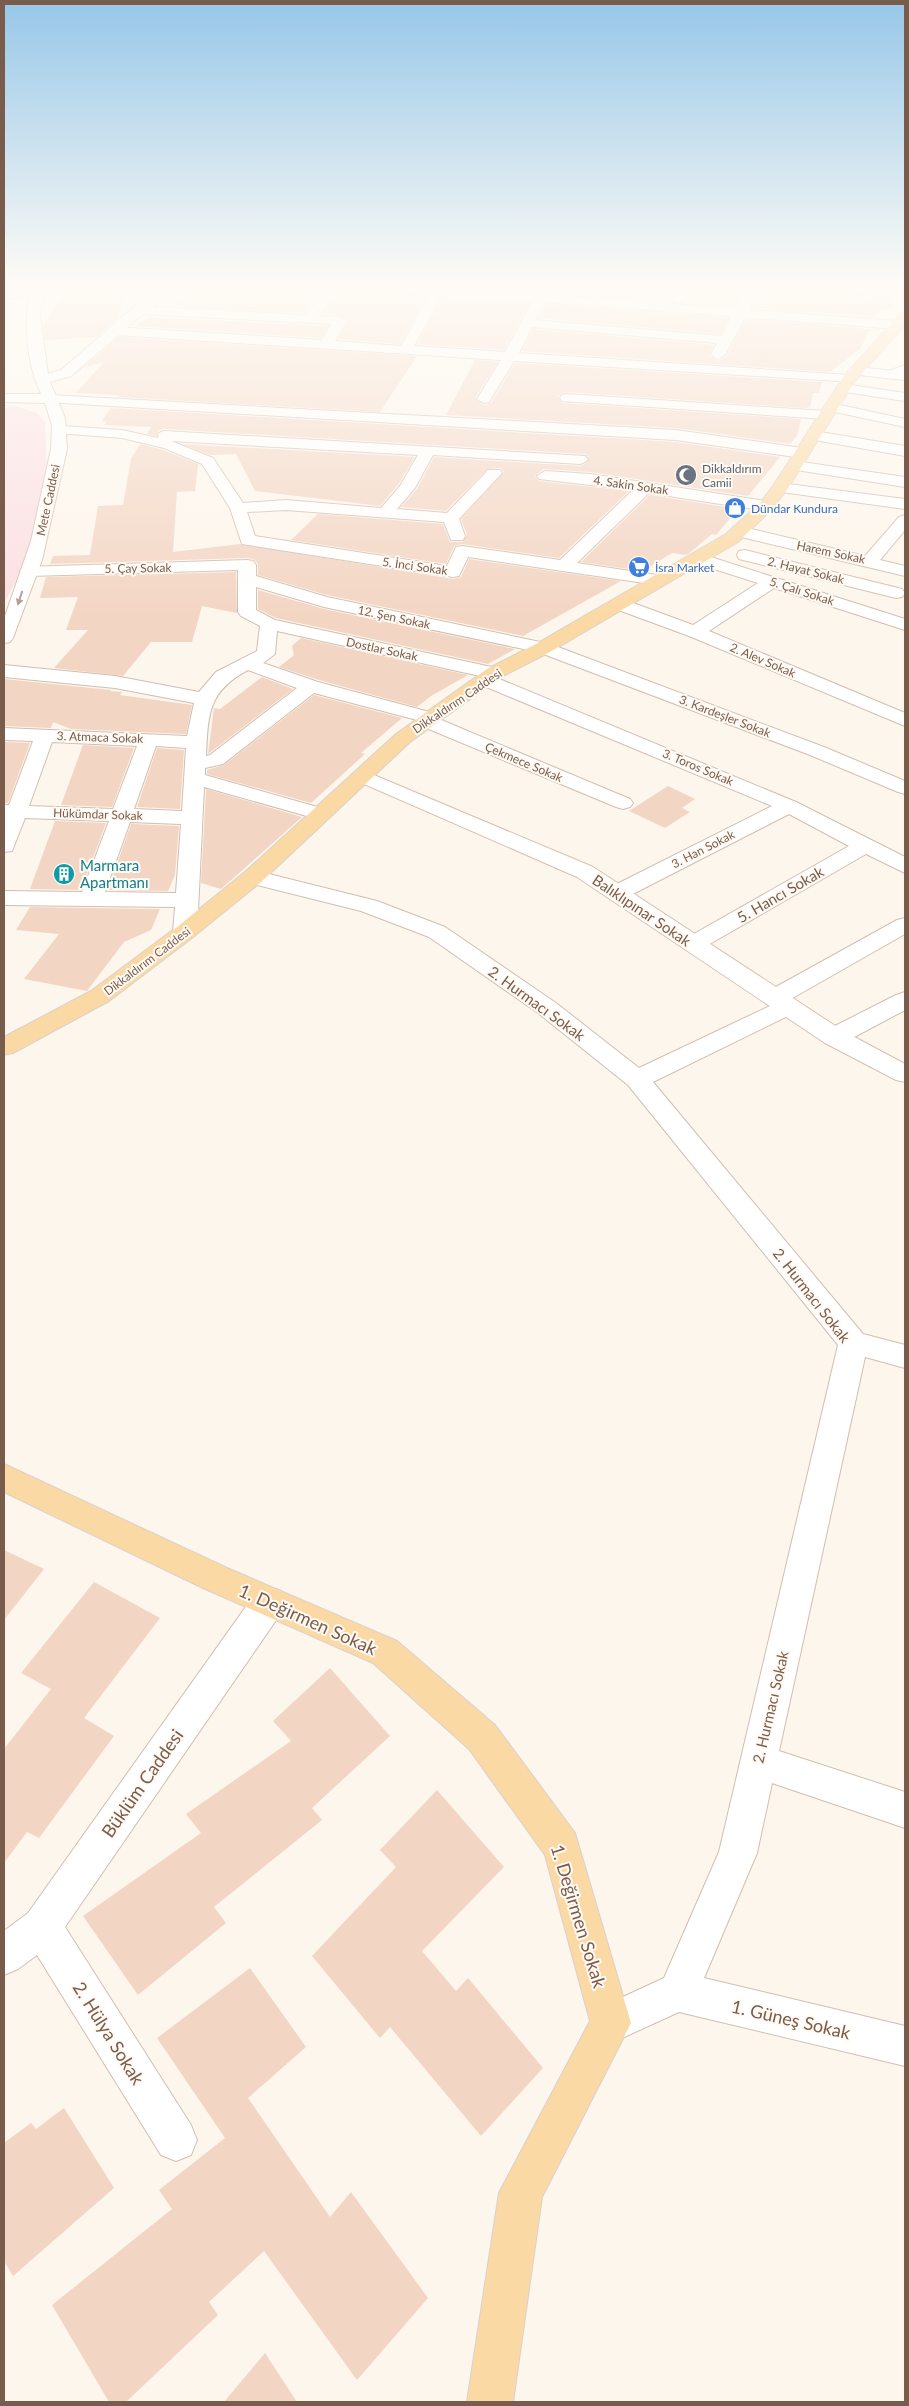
<svg xmlns="http://www.w3.org/2000/svg" width="909" height="2406" font-family="Lato,sans-serif">
<style>
.medical{fill:#fbdfe3}
.building{fill:#f3d5c3}
.lines{fill:none;stroke-linecap:round;stroke-linejoin:round}
.street-casing{stroke:#d1beb0;stroke-width:2}
.secondary-casing{stroke:#d6c0b0;stroke-width:2}
.primary-casing{stroke:#dad1cd;stroke-width:2}
.street{fill:#fff;fill-rule:evenodd}
.secondary{fill:#fff;fill-rule:evenodd}
.primary{fill:#fbd9a5;fill-rule:evenodd}
.oneway{fill:#af9d94}
.labels{text-anchor:middle;dominant-baseline:central;stroke-width:4;stroke-linejoin:round;paint-order:stroke}
.far-worship-label{font-size:12px;fill:#5b616d;stroke:#fffaf3;text-anchor:start}
.far-street-label{font-size:12px;fill:#7a5c4d;stroke:#fffaf3}
.far-shop-label{font-size:12px;fill:#366cbe;stroke:#fffaf3;text-anchor:start}
.culture-label{font-size:15px;fill:#0d838f;stroke:#fffaf3;text-anchor:start}
.street-label{font-size:15px;fill:#7a5c4d;stroke:#fffaf3}
.near-street-label{font-size:18px;fill:#7a5c4d;stroke:#fffaf3}
</style>
<rect width="100%" height="100%" fill="#fdf6ec"/>
<polygon class="medical" points="4,407 18,407 37,413 45,422 47,473 24,566 4,603"/>
<g class="building">
<polygon points="365,282 413,282 414,285 365,283"/>
<polygon points="445,282 509,282 507,290 448,287 449,284"/>
<polygon points="525,282 596,282 590,296 521,291"/>
<polygon points="612,282 676,282 670,299 672,302 605,297"/>
<polygon points="821,282 899,282 898,288"/>
<polygon points="690,287 713,290 740,291 733,307 683,303"/>
<polygon points="759,288 894,299 891,309 879,310 875,317 752,308"/>
<polygon points="187,289 274,289 321,292 305,313 171,306"/>
<polygon points="126,291 118,318 96,337 45,340 43,328 64,292"/>
<polygon points="338,292 426,297 400,344 338,339 349,321 340,315 322,314"/>
<polygon points="442,298 529,303 504,350 417,344"/>
<polygon points="545,304 728,318 721,334 538,318"/>
<polygon points="151,317 328,326 321,338 135,326"/>
<polygon points="746,319 870,329 860,349 830,372 522,351 533,329 714,345 709,356 719,361 727,356"/>
<polygon points="119,337 417,356 380,412 118,397 119,395 76,393 104,362 83,368"/>
<polygon points="475,360 498,362 475,398 484,405 491,403 515,363 822,382 819,393 813,393 810,407 806,408 567,392 562,393 558,397 562,403 801,419 797,436 790,444 676,428 446,415"/>
<polygon points="111,408 676,442 780,457 748,496 590,472 544,469 535,476 539,481 629,491 559,558 462,544 454,546 446,564 291,540 318,514 443,524 450,542 463,542 467,535 461,519 504,472 500,468 487,469 446,511 401,507 417,489 434,457 580,466 586,463 589,458 585,454 164,429 158,431 157,436 147,434 151,427 104,425 107,422 102,421"/>
<polygon points="140,444 163,450 198,464 195,491 177,492 173,552 240,544 453,579 461,577 469,559 621,581 523,636 327,595 258,575 258,564 253,559 247,558 50,564 53,556 90,555 98,506 123,505 131,459"/>
<polygon points="182,444 415,457 398,485 380,506 255,491 236,454 210,455"/>
<polygon points="650,495 738,509 716,535 712,534 688,554 685,555 672,553 643,571 581,562"/>
<polygon points="236,572 237,613 202,606 192,642 151,642 123,676 54,668 88,630 66,630 78,597 40,598 46,577"/>
<polygon points="258,590 324,609 515,649 488,664 276,618 258,609"/>
<polygon points="301,638 468,675 431,696 417,707 319,680 279,667 294,655 292,646"/>
<polygon points="262,677 293,689 208,754 214,708 220,709"/>
<polygon points="4,679 111,690 110,691 122,692 120,695 192,705 186,734 71,729 53,722 51,728 4,726"/>
<polygon points="314,695 402,718 361,753 365,754 311,803 207,774 207,770 224,765"/>
<polygon points="4,742 30,743 8,803 4,803"/>
<polygon points="83,745 134,748 112,807 61,805"/>
<polygon points="157,748 184,750 180,809 137,807"/>
<polygon points="668,786 695,799 682,808 690,812 665,828 629,811"/>
<polygon points="206,789 302,817 221,889 201,883"/>
<polygon points="55,821 106,823 81,890 30,889"/>
<polygon points="131,824 179,826 175,875 168,891 108,890"/>
<polygon points="30,907 160,909 151,930 124,942 87,991 24,979 59,934 16,930"/>
<polygon points="4,1550 44,1569 4,1620"/>
<polygon points="94,1582 160,1618 84,1718 114,1736 39,1838 27,1832 4,1863 4,1749 51,1689 21,1673"/>
<polygon points="330,1668 390,1736 312,1808 322,1820 214,1907 226,1923 138,1995 83,1916 201,1833 186,1814 291,1741 273,1721"/>
<polygon points="437,1790 504,1867 422,1951 456,1991 468,1978 543,2068 481,2136 390,2027 380,2038 312,1956 396,1867 380,1850"/>
<polygon points="250,1968 306,2047 248,2098 330,2217 351,2192 428,2298 357,2380 264,2251 209,2302 218,2315 126,2402 109,2402 52,2305 172,2209 159,2190 225,2138 157,2038"/>
<polygon points="64,2108 114,2188 13,2276 4,2261 4,2143 31,2123 36,2129"/>
<polygon points="265,2353 297,2402 224,2402"/>
</g>
<g class="lines">
<g class="street-casing">
<g id="street">
<polygon points="334,282 340,286 319,316 340,317 347,321 335,341 401,346 435,285 442,282 447,285 414,346 505,352 534,298 540,294 546,298 535,320 722,336 745,285 742,282 791,282 905,290 905,298 758,286 748,312 725,355 718,359 711,355 717,343 532,327 519,353 849,375 854,376 856,379 854,382 514,361 489,402 484,403 477,399 501,360 115,335 108,331 115,327 322,340 331,324 139,314 133,310 139,306 306,315 330,283"/>
<polygon points="415,282 427,282 424,287 416,287"/>
<polygon points="511,282 523,282 518,292 514,293 508,289"/>
<polygon points="598,282 610,282 603,298 598,299 592,295"/>
<polygon points="678,282 690,282 684,300 678,304 672,300"/>
<polygon points="36,287 40,288 42,291 40,294 4,299 4,291"/>
<polygon points="905,365 905,374 894,378 887,374 889,371"/>
<polygon points="843,384 905,393 905,401 838,391 836,388 838,385"/>
<polygon points="567,394 825,411 832,415 825,419 562,401 560,398 562,395"/>
<polygon points="50,395 676,430 802,448 810,453 802,458 676,440 45,402 43,399"/>
<polygon points="831,403 905,419 905,427 826,410 824,407 826,404"/>
<path d="M61,426L122,430L158,438L159,433L164,431L585,456L588,459L585,462L580,464L433,455L415,488L397,509L447,513L488,470H500L502,473L459,519L465,536L463,540H451L444,522L286,510L247,512L255,536L447,566L456,547L462,546L560,560L633,490L539,479L537,476L545,471L590,474L766,501L772,503L774,506L772,509L766,511L649,493L577,563L664,576L667,580L664,584L658,585L468,557L459,576L453,577L242,544L230,508L202,464L164,448L122,438L56,433L54,430L56,427ZM171,441L418,455L400,486L381,508L286,500L243,503L213,458Z"/>
<polygon points="814,431 905,446 905,456 809,439 806,436 809,433"/>
<polygon points="795,461 905,477 905,487 790,469 787,466 790,463"/>
<polygon points="780,483 905,499 905,509 774,491 772,488 774,485"/>
<polygon points="905,515 905,530 880,560 905,566 905,576 733,535 731,531 733,527 739,526 865,556 899,517"/>
<polygon points="745,550 902,589 905,593 902,597 896,598 739,559 737,555 739,551"/>
<polygon points="698,553 905,619 905,630 774,588 709,631 905,713 905,726 689,636 613,608 610,604 613,600 625,600 693,625 758,583 692,562 689,558 692,554"/>
<path d="M247,560L253,561L256,565V576L327,597L550,644L824,747L905,781V794L898,792L810,755L538,652L324,607L256,587V610L275,620L501,669L503,673L497,678L796,802L905,857V873L866,854L701,949L693,951L685,949L681,944L685,939L849,846L789,814L625,898L617,900L609,898L606,893L609,888L772,806L479,684L477,680L480,676L277,631L275,654L263,663L318,682L437,714L439,719L630,799L633,803L630,807L623,809L616,807L419,725L417,720L314,693L223,764L205,768V775L328,810L332,814L328,818L321,820L204,787L197,932L193,937L185,939L177,937L173,932L175,907L4,905V891L82,892L109,821L25,818L12,851L4,852V805H9L33,741L4,740V728L187,736L194,703L115,688L4,677V665L115,676L199,692L216,672L257,651L260,626L241,616L238,612V570L29,576L23,575L20,571L23,567ZM248,670L297,688L210,755L206,756C208,714 208,691 248,670ZM52,742L137,746L113,809L29,806ZM156,746L186,748L182,811L134,809ZM130,822L181,824L176,893L105,892Z"/>
<polygon points="253,870 377,901 445,927 556,1003 639,1068 772,1005 765,1003 762,998 765,993 897,920 905,918 905,934 789,1000 796,1002 799,1007 796,1012 653,1082 863,1334 905,1345 905,1368 865,1357 779,1751 905,1792 905,1828 772,1783 757,1853 704,1978 905,2026 905,2066 679,2012 611,2043 597,2037 591,2023 597,2009 664,1978 719,1852 838,1345 628,1085 538,1013 429,937 361,911 245,882 242,877 245,872"/>
<polygon points="905,992 905,1010 843,1043 834,1045 825,1043 822,1037 825,1031 896,995"/>
<polygon points="269,1587 281,1591 286,1602 281,1613 65,1927 191,2125 197,2140 191,2155 176,2161 161,2155 37,1955 18,1969 4,1975 4,1931 28,1913 257,1591"/>
</g>
</g>
<g class="secondary-casing">
<g id="secondary">
<path d="M33,282H314L540,294L898,321L905,325L898,329L540,302L274,287H180L144,313L71,376L50,382L65,418L67,449L42,560L13,638L10,642L4,643V619L31,541L51,449L52,425L45,403L4,402V394H41C26,362 22,316 33,282ZM44,287H163L134,307L61,370L48,374L40,317Z"/>
<polygon points="855,367 905,372 905,380 850,374 848,371 850,368"/>
<polygon points="362,770 593,867 843,1031 905,1064 905,1082 896,1080 825,1043 577,877 355,780 352,776 355,772"/>
</g>
</g>
<g class="primary-casing">
<g id="primary">
<polygon points="905,313 905,325 855,381 788,488 772,509 738,542 550,652 501,677 410,742 261,882 193,937 109,1001 13,1053 4,1055 4,1037 91,991 177,927 245,872 396,734 487,669 536,644 726,534 760,503 773,486 844,376 900,314"/>
<polygon points="4,1464 227,1568 397,1641 495,1725 575,1833 631,2023 542,2197 513,2402 467,2402 499,2193 590,2021 545,1855 469,1749 373,1663 203,1588 4,1492"/>
</g>
</g>
<use href="#street" class="street"/>
<use href="#secondary" class="secondary"/>
<use href="#primary" class="primary"/>
</g>
<defs><path id="oneway-solid" d="M-6-.8H1V-3.2L6.5 0L1 3.2V.8H-6Z" transform="scale(1.25)"/></defs>
<use class="oneway" href="#oneway-solid" transform="translate(20 598) rotate(108)"/>
<linearGradient id="sky" x2="0" y2="1"><stop stop-color="#97c7e8"/><stop offset="0.46" stop-color="#fefbf6"/><stop offset="1" stop-color="#fefbf6" stop-opacity="0"/></linearGradient>
<rect width="909" height="618" fill="url(#sky)"/>
<defs>
<g id="mosque-disc" transform="scale(1.125)"><circle r="9.5" fill="#6b7280" stroke="#fffaf3"/><path d="M3.5-4.9A6 6 0 1 0 3.5 4.9A5 5 0 1 1 3.5-4.9Z" fill="#fff"/></g>
<g id="shop-disc" transform="scale(1.125)"><circle r="9.5" fill="#3f7fe0" stroke="#fffaf3"/><path d="M-5-2.5h2.3a2.7 3.5 0 0 1 5.4 0H5L5.5 6h-11ZM-1.5-2.5h3a1.5 2.3 0 0 0-3 0Z" fill="#fff"/></g>
<g id="supermarket-disc" transform="scale(1.125)"><circle r="9.5" fill="#3f7fe0" stroke="#fffaf3"/><path d="M-6-5.5h2.5l.6 2H6L4.5 2H-2.5L-4.4-4H-6ZM-1.5 3.2a1.3 1.3 0 1 0 .1 0ZM3 3.2a1.3 1.3 0 1 0 .1 0Z" fill="#fff"/></g>
<g id="building-disc" transform="scale(1.125)"><circle r="9.5" fill="#0f9aa8" stroke="#fffaf3"/><path d="M-4-6H4V6H1V3H-1V6H-4ZM-2.5-4.3h1.7v1.8h-1.7ZM.8-4.3h1.7v1.8H.8ZM-2.5-1h1.7V.8h-1.7ZM.8-1h1.7V.8H.8Z" fill="#fff"/></g>
</defs>
<g fill-rule="evenodd">
<use href="#mosque-disc" x="686" y="475"/>
<use href="#shop-disc" x="735" y="508"/>
<use href="#supermarket-disc" x="639" y="567"/>
<use href="#building-disc" x="64" y="874"/>
</g>
<g class="labels">
<g class="far-worship-label">
<text x="702" y="468">Dikkaldırım<tspan x="702" dy="14">Camii</tspan></text>
</g>
<g class="far-street-label">
<text transform="translate(631 485) rotate(8)">4. Sakin Sokak</text>
<text transform="translate(48 500) rotate(-78)">Mete Caddesi</text>
<text transform="translate(831 552) rotate(12)">Harem Sokak</text>
<text transform="translate(415 566) rotate(8)">5. İnci Sokak</text>
<text transform="translate(138 568) rotate(-1)">5. Çay Sokak</text>
<text transform="translate(806 570) rotate(14)">2. Hayat Sokak</text>
<text transform="translate(802 591) rotate(18)">5. Çalı Sokak</text>
<text transform="translate(394 617) rotate(12)">12. Şen Sokak</text>
<text transform="translate(382 649) rotate(12)">Dostlar Sokak</text>
<text transform="translate(763 660) rotate(23)">2. Alev Sokak</text>
<text transform="translate(457 701) rotate(-34)">Dikkaldırım Caddesi</text>
<text transform="translate(725 716) rotate(21)">3. Kardeşler Sokak</text>
<text transform="translate(100 737) rotate(2)">3. Atmaca Sokak</text>
<text transform="translate(524 762) rotate(23)">Çekmece Sokak</text>
<text transform="translate(698 767) rotate(23)">3. Toros Sokak</text>
<text transform="translate(98 814) rotate(2)">Hükümdar Sokak</text>
<text transform="translate(703 849) rotate(-27)">3. Han Sokak</text>
<text transform="translate(147 961) rotate(-37)">Dikkaldırım Caddesi</text>
</g>
<g class="far-shop-label">
<text x="751" y="508">Dündar Kundura</text>
<text x="655" y="567">İsra Market</text>
</g>
<g class="culture-label">
<text x="80" y="865">Marmara<tspan x="80" dy="17">Apartmanı</tspan></text>
</g>
<g class="street-label">
<text transform="translate(780 894) rotate(-30)">5. Hancı Sokak</text>
<text transform="translate(642 910) rotate(34)">Balıklıpınar Sokak</text>
<text transform="translate(537 1003) rotate(36)">2. Hurmacı Sokak</text>
<text transform="translate(812 1295) rotate(52)">2. Hurmacı Sokak</text>
<text transform="translate(770 1707) rotate(-77)">2. Hurmacı Sokak</text>
</g>
<g class="near-street-label">
<text transform="translate(308 1619) rotate(24)">1. Değirmen Sokak</text>
<text transform="translate(142 1783) rotate(-55)">Büklüm Caddesi</text>
<text transform="translate(579 1916) rotate(73)">1. Değirmen Sokak</text>
<text transform="translate(791 2019) rotate(13)">1. Güneş Sokak</text>
<text transform="translate(109 2033) rotate(58)">2. Hülya Sokak</text>
</g>
</g>
<rect width="909" height="2406" fill="none" stroke="#7a5c4d" stroke-width="10"/>
</svg>
